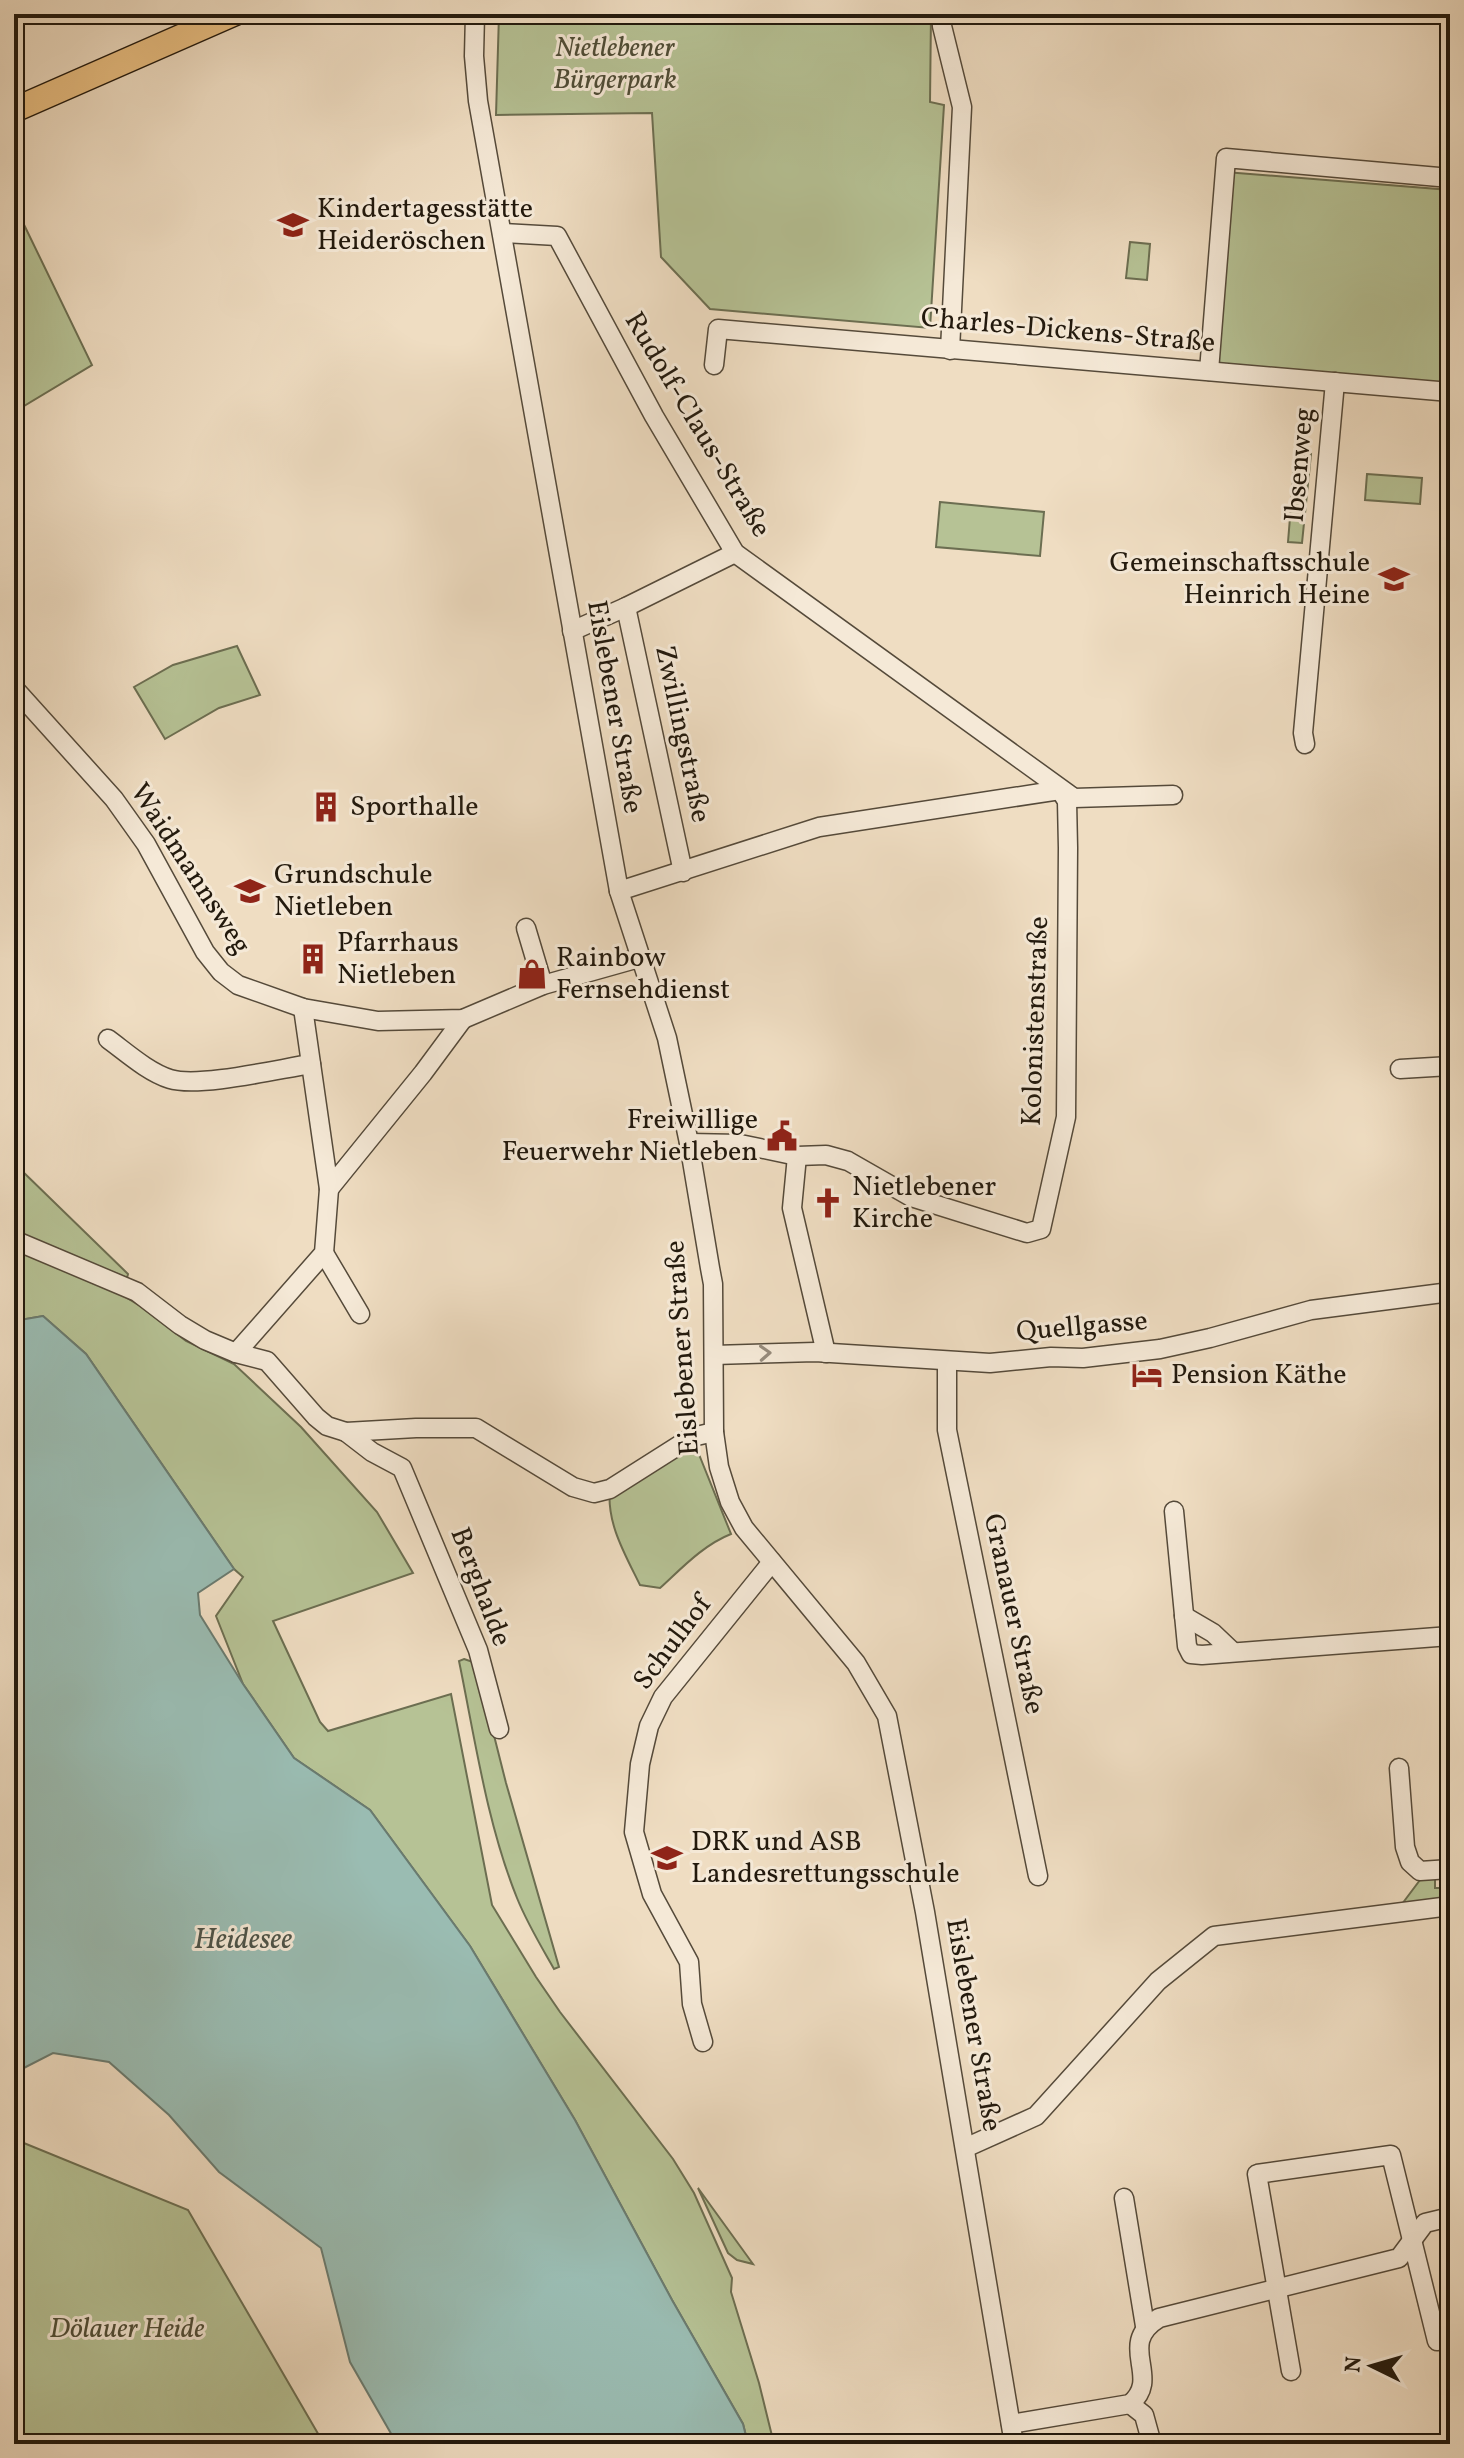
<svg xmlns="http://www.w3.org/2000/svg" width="1464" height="2458" font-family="Vollkorn,serif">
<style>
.green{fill:#b6c295;stroke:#6c6e51;stroke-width:2}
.water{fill:#9abcb2;stroke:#6a7b70;stroke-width:2}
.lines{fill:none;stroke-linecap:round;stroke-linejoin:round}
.minor-casing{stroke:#554a3a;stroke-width:21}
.major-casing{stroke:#22190d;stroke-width:27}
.minor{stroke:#f5e9d7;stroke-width:18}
.major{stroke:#e8be81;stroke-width:24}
.oneway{stroke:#968b7c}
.labels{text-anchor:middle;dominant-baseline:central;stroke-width:6;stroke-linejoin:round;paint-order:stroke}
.park-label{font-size:28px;font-style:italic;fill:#4e4c36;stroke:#f5e9d7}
.poi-label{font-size:28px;fill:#22190d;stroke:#f5e9d7;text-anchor:start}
.street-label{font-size:28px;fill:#22190d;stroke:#f5e9d7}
.water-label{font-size:30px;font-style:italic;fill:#4c5247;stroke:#f5e9d7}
</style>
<rect width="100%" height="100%" fill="#efddc2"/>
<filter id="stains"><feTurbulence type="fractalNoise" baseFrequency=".0025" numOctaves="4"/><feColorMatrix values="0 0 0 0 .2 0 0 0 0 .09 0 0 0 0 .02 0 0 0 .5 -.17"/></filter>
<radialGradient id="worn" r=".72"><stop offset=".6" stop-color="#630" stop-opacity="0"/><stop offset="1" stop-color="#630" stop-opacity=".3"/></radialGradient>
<g class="green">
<polygon points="499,14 931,14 930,102 944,105 930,328 710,309 661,257 652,113 496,115"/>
<polygon points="1225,172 1450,190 1450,392 1209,371"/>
<polygon points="14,204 92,365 14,412"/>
<polygon points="1130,242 1150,244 1147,280 1126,278"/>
<polygon points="1311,454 1302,543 1288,542 1294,469 1300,457"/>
<polygon points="1367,474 1422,478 1420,504 1365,500"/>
<polygon points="940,502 1044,512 1040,556 936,547"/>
<polygon points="237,646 260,695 219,708 165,739 134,687 173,665"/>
<path d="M18,1167L128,1274L127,1278L14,1231C14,1210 17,1191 15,1170Z"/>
<polygon points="14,1245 103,1283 140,1306 186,1341 234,1364 301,1427 377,1512 413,1573 273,1621 320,1722 328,1731 451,1694 492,1905 536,1977 560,2012 673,2159 694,2193 732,2278 731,2292 759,2383 774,2444 748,2444 743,2424 672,2300 575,2120 470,1946 370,1810 294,1758 243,1684 216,1616 243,1577 234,1569 86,1354 43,1316 14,1321"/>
<path d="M692,1437L731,1534C703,1545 681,1569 660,1588L640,1585C626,1556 606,1523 610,1489Z"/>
<path d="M464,1659L473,1662L479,1676L506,1783L559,1967L554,1969C541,1946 527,1923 517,1898C487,1824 475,1739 459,1661Z"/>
<polygon points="1423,1876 1435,1877 1435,1888 1450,1888 1450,1900 1402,1904"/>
<polygon points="14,2139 188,2210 324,2444 14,2444"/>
<polygon points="698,2188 753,2264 737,2260 728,2253"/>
</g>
<polygon class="water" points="43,1316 86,1354 234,1569 198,1593 200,1615 243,1684 294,1758 370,1810 470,1946 575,2120 672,2300 743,2424 748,2444 397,2444 350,2362 321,2248 219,2172 169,2115 109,2062 53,2053 14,2073 14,1321"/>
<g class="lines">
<g class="minor-casing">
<g id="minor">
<polyline points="475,14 474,56 478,101 619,891 667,1038 689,1143 710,1268 713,1284 714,1432 719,1467 730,1502 744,1528 856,1663 887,1716 925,1912 1014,2444"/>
<polyline points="941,14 942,26 962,107 950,350"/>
<polyline points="502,233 557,236 654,416 735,553 1074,798 1173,795"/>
<polyline points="714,365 718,329 1450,392"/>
<polyline points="1209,371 1226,158 1450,178"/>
<polyline points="626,607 683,872"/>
<polyline points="572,631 626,607 735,553"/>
<polyline points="14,688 114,799 146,844 205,952 221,972 238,985 303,1008 378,1021 463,1019 543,985 639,958"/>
<polyline points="1305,744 1303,733 1335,382"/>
<polyline points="619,891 819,827 1060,790"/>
<polyline points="526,928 543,985"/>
<path d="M108,1039C127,1053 148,1072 170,1079C199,1088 278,1069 311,1064"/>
<polyline points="1400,1069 1450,1066"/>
<polyline points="689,1143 740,1144 797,1156 826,1155 848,1161 911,1197 1027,1233 1041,1229 1066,1117 1068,848 1067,801 1060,790"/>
<polyline points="797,1156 792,1208 826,1353"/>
<polyline points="329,1189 423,1073 463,1019"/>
<polyline points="14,1240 137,1292 180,1325 205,1340 236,1353 267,1361 316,1417 327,1426 346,1432 416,1428 476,1428 573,1487 594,1493 610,1489 692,1437 714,1432"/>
<polyline points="324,1253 360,1314"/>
<polyline points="236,1353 324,1253 329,1189 303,1008"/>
<polyline points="714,1355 815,1352 990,1363 1051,1357 1083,1358 1160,1349 1210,1338 1311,1310 1450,1292"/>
<polyline points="947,1362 947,1430 1038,1876"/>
<polyline points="346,1432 372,1452 402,1468 478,1650 499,1729"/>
<polyline points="1174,1511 1187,1646 1191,1654 1202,1655 1450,1636"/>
<polyline points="1184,1616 1213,1633 1233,1652"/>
<polyline points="1399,1768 1405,1847 1410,1862 1420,1871 1450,1869"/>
<polyline points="703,2042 692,2004 689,1962 652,1894 634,1832 640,1764 649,1726 663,1697 772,1562"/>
<polyline points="965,2148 1036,2116 1158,1981 1214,1936 1450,1906"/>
<polyline points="1124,2198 1145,2326"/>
<polyline points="1291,2371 1257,2174 1391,2155 1437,2341"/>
<polyline points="1130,2404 1144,2415 1152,2444"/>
<path d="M1011,2424L1130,2404C1163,2377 1115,2345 1159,2318L1399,2258L1425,2223L1450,2217"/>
</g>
</g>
<g class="major-casing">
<polyline id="major" points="14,110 233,14"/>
</g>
<use href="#minor" class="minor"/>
<use href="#major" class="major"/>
</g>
<defs><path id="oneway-chevron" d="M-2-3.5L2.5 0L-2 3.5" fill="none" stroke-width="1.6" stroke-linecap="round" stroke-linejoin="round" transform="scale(2)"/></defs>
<use class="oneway" href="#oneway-chevron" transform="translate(765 1353) rotate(-3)"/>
<defs>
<g id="school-bare" transform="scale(2.4)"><path d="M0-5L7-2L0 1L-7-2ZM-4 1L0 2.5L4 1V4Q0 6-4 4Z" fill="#8f2418" stroke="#f5e9d7" stroke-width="2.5" paint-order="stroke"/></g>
<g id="building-bare" transform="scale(2.4)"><path d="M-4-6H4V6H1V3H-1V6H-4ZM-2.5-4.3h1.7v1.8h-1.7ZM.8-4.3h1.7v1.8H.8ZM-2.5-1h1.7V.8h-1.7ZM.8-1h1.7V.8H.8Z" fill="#8f2418" stroke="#f5e9d7" stroke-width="2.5" paint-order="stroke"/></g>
<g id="shop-bare" transform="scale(2.4)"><path d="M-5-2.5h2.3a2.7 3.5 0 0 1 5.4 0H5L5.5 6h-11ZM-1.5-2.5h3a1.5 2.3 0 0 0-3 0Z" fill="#8f2418" stroke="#f5e9d7" stroke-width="2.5" paint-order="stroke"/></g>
<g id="civic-bare" transform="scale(2.4)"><path d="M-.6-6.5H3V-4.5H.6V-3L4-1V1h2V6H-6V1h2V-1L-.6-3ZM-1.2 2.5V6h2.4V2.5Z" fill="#8f2418" stroke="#f5e9d7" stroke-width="2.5" paint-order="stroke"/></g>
<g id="church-bare" transform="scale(2.4)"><path d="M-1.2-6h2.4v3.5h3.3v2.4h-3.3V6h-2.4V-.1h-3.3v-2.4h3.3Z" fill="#8f2418" stroke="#f5e9d7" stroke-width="2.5" paint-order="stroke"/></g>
<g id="hotel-bare" transform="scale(2.4)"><path d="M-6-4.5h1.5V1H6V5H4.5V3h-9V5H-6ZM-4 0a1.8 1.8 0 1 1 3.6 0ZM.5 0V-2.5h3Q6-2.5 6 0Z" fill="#8f2418" stroke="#f5e9d7" stroke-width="2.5" paint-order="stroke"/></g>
</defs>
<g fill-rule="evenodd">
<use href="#school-bare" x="293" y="225"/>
<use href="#school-bare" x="1394" y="579"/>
<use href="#building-bare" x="326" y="807"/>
<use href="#school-bare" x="250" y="891"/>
<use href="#building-bare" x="313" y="959"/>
<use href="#shop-bare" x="532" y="974"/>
<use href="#civic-bare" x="782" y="1136"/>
<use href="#church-bare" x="828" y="1203"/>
<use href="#hotel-bare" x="1147" y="1375"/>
<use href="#school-bare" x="667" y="1858"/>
</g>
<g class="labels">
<g class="park-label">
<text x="615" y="48">Nietlebener<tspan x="615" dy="32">Bürgerpark</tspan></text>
<text x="127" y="2329">Dölauer Heide</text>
</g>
<g class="poi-label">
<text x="317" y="209">Kindertagesstätte<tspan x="317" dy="32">Heideröschen</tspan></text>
<text x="1370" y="563" text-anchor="end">Gemeinschaftsschule<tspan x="1370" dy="32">Heinrich Heine</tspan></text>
<text x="350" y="807">Sporthalle</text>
<text x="274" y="875">Grundschule<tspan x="274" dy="32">Nietleben</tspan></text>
<text x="337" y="943">Pfarrhaus<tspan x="337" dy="32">Nietleben</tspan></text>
<text x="556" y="958">Rainbow<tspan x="556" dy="32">Fernsehdienst</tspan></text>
<text x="758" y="1120" text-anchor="end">Freiwillige<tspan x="758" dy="32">Feuerwehr Nietleben</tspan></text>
<text x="852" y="1187">Nietlebener<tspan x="852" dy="32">Kirche</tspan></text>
<text x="1171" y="1375">Pension Käthe</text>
<text x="691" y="1842">DRK und ASB<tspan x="691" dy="32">Landesrettungsschule</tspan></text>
</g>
<g class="street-label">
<text transform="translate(1068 331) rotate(5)">Charles-Dickens-Straße</text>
<text transform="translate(697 425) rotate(59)">Rudolf-Claus-Straße</text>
<text transform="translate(1300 465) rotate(-85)">Ibsenweg</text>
<text transform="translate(614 707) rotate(80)">Eislebener Straße</text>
<text transform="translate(682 734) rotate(78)">Zwillingstraße</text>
<text transform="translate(190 869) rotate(57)">Waidmannsweg</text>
<text transform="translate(1036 1021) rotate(-88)">Kolonistenstraße</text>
<text transform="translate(1082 1327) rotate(-5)">Quellgasse</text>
<text transform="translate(683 1348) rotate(-94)">Eislebener Straße</text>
<text transform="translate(480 1587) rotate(69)">Berghalde</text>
<text transform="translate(1013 1614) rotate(78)">Granauer Straße</text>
<text transform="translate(673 1643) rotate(-53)">Schulhof</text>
<text transform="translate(973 2025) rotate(80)">Eislebener Straße</text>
</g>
<g class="water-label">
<text x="243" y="1940">Heidesee</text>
</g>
</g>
<rect width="1464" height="2458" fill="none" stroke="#efddc2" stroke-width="48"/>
<rect x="16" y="16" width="1432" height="2426" fill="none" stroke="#22190d" stroke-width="4"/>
<rect x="24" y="24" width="1416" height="2410" fill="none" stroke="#22190d" stroke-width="2"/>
<g transform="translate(1372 2366) rotate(275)" stroke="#f5e9d7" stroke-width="6" paint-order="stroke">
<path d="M0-6L14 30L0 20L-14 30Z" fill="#22190d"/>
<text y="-12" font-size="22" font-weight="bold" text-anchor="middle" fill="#22190d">N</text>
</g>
<rect width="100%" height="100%" filter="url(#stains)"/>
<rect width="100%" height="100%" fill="url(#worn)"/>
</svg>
